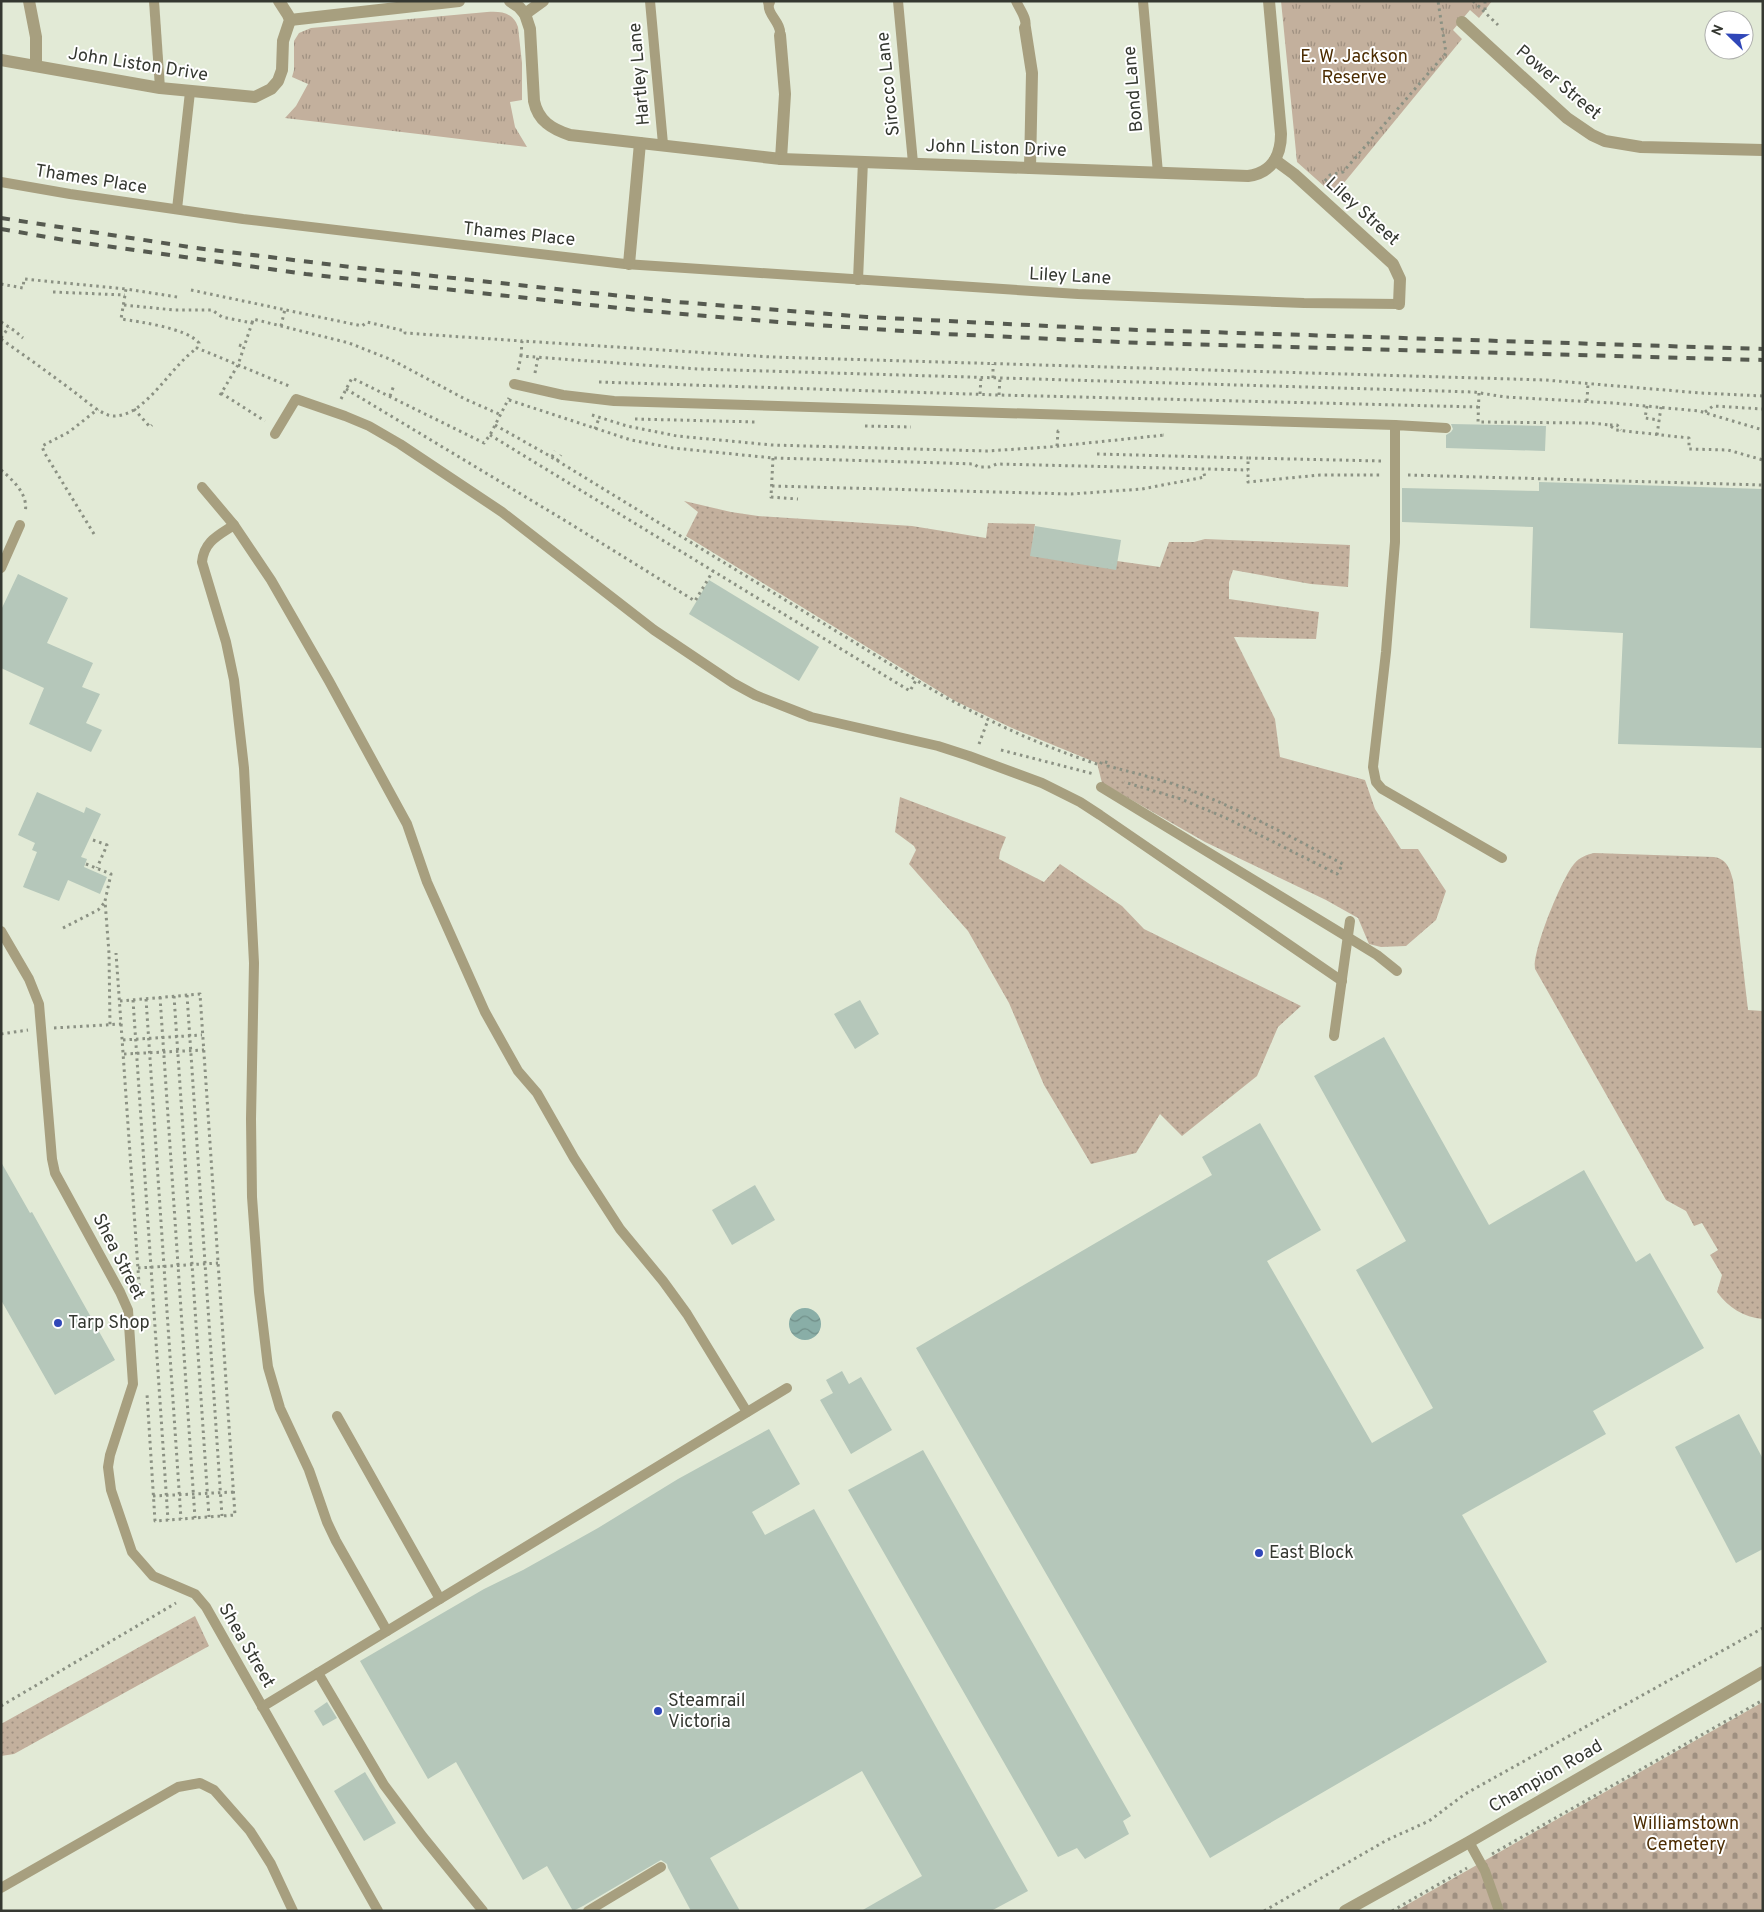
<svg xmlns="http://www.w3.org/2000/svg" width="1764" height="1912" font-family="Overpass,sans-serif">
<style>
.grass{fill:url(#grass-dots)}
.cemetery{fill:url(#cemetery-stones)}
.park{fill:url(#park-tufts)}
.water{fill:url(#water-waves)}
.building{fill:#b5c7ba}
.lines{fill:none;stroke-linecap:round;stroke-linejoin:round}
.path{stroke:#8b9183;stroke-width:3;stroke-dasharray:2.5 4;stroke-linecap:butt}
.service{stroke:#a79f7f;stroke-width:10}
.minor{stroke:#a79f7f;stroke-width:12}
.tertiary{stroke:#a79f7f;stroke-width:12}
.rail{stroke:#565a50;stroke-width:4;stroke-dasharray:9 9;stroke-linecap:butt}
.poi-dot{fill:#3047b8;stroke:#fff;stroke-width:2}
.labels{text-anchor:middle;dominant-baseline:central;stroke-width:4;stroke-linejoin:round;paint-order:stroke}
.park-label{font-size:18px;fill:#4c2c02;stroke:#fff}
.street-label{font-size:18px;fill:#353831;stroke:#fff}
.poi-label{font-size:18px;fill:#353831;stroke:#fff;text-anchor:start}
</style>
<defs>
<pattern id="grass-dots" width="8" height="8" patternUnits="userSpaceOnUse" patternTransform="scale(1.25)"><rect width="8" height="8" fill="#c3b09d"/><path d="M2 2h.1M6 6h.1" fill="none" stroke="#9f9081" stroke-width="1.8" stroke-linecap="round"/></pattern>
<pattern id="cemetery-stones" width="16" height="16" patternUnits="userSpaceOnUse" patternTransform="scale(1.25)"><rect width="16" height="16" fill="#c3b09d"/><path d="M2 7V4a2 2 0 0 1 4 0v3zM10 15v-3a2 2 0 0 1 4 0v3z" fill="#9f9081"/></pattern>
<pattern id="park-tufts" width="24" height="20" patternUnits="userSpaceOnUse" patternTransform="scale(1.25)"><rect width="24" height="20" fill="#c3b09d"/><path d="M3 7l-1-3M5 7V3M7 7l1-3M15 17l-1-3M17 17v-4M19 17l1-3" fill="none" stroke="#9f9081"/></pattern>
<pattern id="water-waves" width="16" height="10" patternUnits="userSpaceOnUse" patternTransform="scale(1.25)"><rect width="16" height="10" fill="#89aea7"/><path d="M0 5q4-4 8 0t8 0" fill="none" stroke="#718f89"/></pattern>
</defs>
<rect width="100%" height="100%" fill="#e2ead6"/>
<g class="grass">
<polygon points="684,501 731,512 758,516 912,526 986,538 988,523 1035,524 1031,556 1117,561 1160,567 1169,542 1194,542 1205,539 1350,545 1348,587 1311,584 1233,570 1229,582 1229,599 1319,612 1316,639 1234,637 1275,719 1280,757 1365,780 1375,809 1401,849 1418,849 1446,891 1436,920 1406,946 1381,947 1369,944 1358,918 1326,900 1205,842 1102,783 1097,763 1012,728 955,701 686,536 698,512"/>
<polygon points="900,797 1006,837 1000,852 999,859 1044,882 1060,864 1122,906 1144,929 1301,1006 1278,1027 1257,1076 1182,1136 1160,1114 1136,1153 1091,1164 1044,1085 1009,1003 968,931 909,864 916,850 914,846 895,832"/>
<path d="M1594,853L1714,857C1727,859 1730,869 1733,880L1748,1010L1763,1011V1319C1743,1317 1729,1308 1717,1292L1722,1275L1710,1255L1718,1250L1702,1223L1694,1226L1686,1211L1666,1200L1535,969C1532,951 1562,878 1574,864C1580,857 1586,855 1594,853Z"/>
<polygon points="195,1616 209,1646 14,1754 1,1756 1,1724"/>
</g>
<polygon class="cemetery" points="1763,1702 1763,1911 1396,1911"/>
<g class="park">
<polygon points="1281,1 1492,1 1479,18 1470,10 1453,30 1462,39 1334,195 1297,162"/>
<path d="M487,12C500,11 513,12 518,27L522,63V100L510,102L515,127L527,147L285,118L296,106L308,84L292,77L294,70V41L299,33L311,28Z"/>
</g>
<circle class="water" cx="805" cy="1324" r="16"/>
<g class="building">
<polygon points="1451,424 1546,426 1545,451 1446,448 1446,435 1451,432 1453,429"/>
<polygon points="1539,482 1763,489 1763,748 1618,744 1623,633 1530,628 1533,527 1402,522 1402,488 1539,491"/>
<polygon points="1035,526 1121,540 1116,570 1030,556"/>
<polygon points="18,574 68,598 47,643 93,663 82,687 100,694 86,723 102,730 91,752 29,724 44,688 1,668 1,610"/>
<polygon points="709,580 819,647 799,681 689,614"/>
<polygon points="37,792 84,813 86,807 101,814 81,857 87,859 84,867 107,877 100,894 68,880 59,901 23,887 37,852 32,850 35,843 18,835"/>
<polygon points="860,1000 879,1034 855,1049 834,1014"/>
<polygon points="1384,1037 1489,1225 1584,1170 1636,1262 1650,1253 1704,1348 1593,1411 1606,1434 1462,1515 1547,1662 1210,1858 916,1348 1212,1175 1202,1157 1260,1123 1321,1230 1267,1261 1372,1443 1433,1408 1356,1270 1406,1241 1314,1076"/>
<polygon points="1,1162 30,1213 32,1212 115,1360 55,1395 1,1300"/>
<polygon points="755,1185 775,1220 732,1245 712,1210"/>
<polygon points="842,1371 849,1384 861,1377 892,1430 851,1454 820,1400 833,1393 826,1380"/>
<polygon points="1739,1414 1763,1459 1763,1549 1736,1563 1675,1447"/>
<polygon points="769,1429 800,1484 752,1512 765,1535 814,1509 1028,1891 991,1911 861,1911 922,1876 862,1771 710,1858 740,1911 691,1911 668,1868 667,1864 661,1860 583,1906 573,1911 547,1866 523,1880 456,1762 428,1779 360,1661 484,1589 523,1570 598,1528 678,1479"/>
<polygon points="923,1450 1131,1816 1123,1821 1129,1834 1085,1859 1077,1848 1058,1857 848,1490"/>
<polygon points="327,1702 337,1718 323,1726 314,1711"/>
<polygon points="365,1772 396,1823 364,1841 334,1791"/>
</g>
<g class="lines">
<g class="path">
<polyline points="1473,1 1498,25"/>
<polyline points="1485,1 1485,12"/>
<polyline points="1325,181 1330,175 1343,172 1446,53 1438,1"/>
<polyline points="1,284 23,288 24,279 126,289"/>
<polyline points="191,290 362,326 367,322 405,331 405,333 522,341"/>
<polyline points="53,292 125,295"/>
<path d="M177,297L126,289L121,319C140,322 187,328 199,343L197,348L289,386"/>
<polyline points="124,305 174,310 212,310 222,317 252,323 238,365 219,397"/>
<polyline points="1,322 15,331 23,338"/>
<polyline points="252,323 253,319 349,343 392,360 465,399 501,415"/>
<polyline points="281,326 285,309"/>
<polyline points="1,338 9,327"/>
<path d="M1,339C25,356 49,373 73,391C84,399 95,410 108,415C116,418 127,414 134,410C159,393 173,366 197,348"/>
<polyline points="239,345 245,347"/>
<polyline points="521,356 522,341 772,357 1545,380 1701,393 1763,396"/>
<polyline points="518,370 521,356 698,369 1474,392 1505,397 1613,403 1699,411 1763,430"/>
<polyline points="535,373 538,357"/>
<polyline points="993,378 993,364"/>
<polyline points="599,382 999,395 1478,407"/>
<polyline points="346,389 569,523 695,601 713,571"/>
<polyline points="221,393 265,421"/>
<polyline points="1479,393 1478,422 1591,423 1609,425 1616,430 1689,438 1689,449 1728,450 1763,460"/>
<polyline points="980,394 981,377"/>
<polyline points="999,395 1000,378"/>
<polyline points="390,396 394,385"/>
<polyline points="341,399 352,378 484,443 490,435 509,398"/>
<polyline points="509,400 631,440 673,448 773,458 945,463 974,464 978,467 989,467 997,464 1248,470"/>
<polyline points="1587,401 1588,383"/>
<polyline points="1647,406 1645,418 1659,420"/>
<polyline points="134,409 150,427 152,425"/>
<polyline points="1705,412 1713,406 1763,409"/>
<polyline points="592,415 627,426 677,436 772,445 987,451 1049,447 1165,435 1163,435"/>
<polyline points="635,419 757,422"/>
<polyline points="495,425 548,455 916,680"/>
<polyline points="1610,425 1617,425 1621,430"/>
<polyline points="865,426 911,427"/>
<polyline points="595,429 599,418"/>
<path d="M490,435L910,691L916,680C974,715 1035,744 1100,765L1102,761L1109,763L1108,766C1134,773 1160,779 1185,788C1240,809 1291,837 1343,864L1337,874L1226,818L1181,799L1124,782"/>
<polyline points="1657,435 1661,407"/>
<polyline points="1057,446 1058,431 1059,431"/>
<polyline points="1097,454 1248,458"/>
<polyline points="552,457 555,451"/>
<polyline points="773,458 771,497 798,499"/>
<polyline points="557,461 561,455"/>
<polyline points="1381,461 1248,458 1248,482 1320,475 1382,475"/>
<path d="M1,470C14,481 29,495 25,513"/>
<polyline points="1408,475 1763,485"/>
<polyline points="772,486 1071,494 1142,489 1205,477 1203,470"/>
<polyline points="94,534 44,452 42,446 69,432 98,409"/>
<polyline points="979,744 988,720"/>
<polyline points="1001,750 1094,774"/>
<polyline points="93,840 107,845 97,868"/>
<polyline points="86,864 111,874 105,901 109,953 110,1025"/>
<polyline points="63,928 98,910 105,902"/>
<polyline points="187,995 222,1516"/>
<polyline points="174,996 209,1517"/>
<polyline points="160,997 195,1518"/>
<polyline points="146,999 181,1519"/>
<polyline points="133,1000 168,1520"/>
<polyline points="120,1001 200,994 235,1515 155,1521 147,1394"/>
<polyline points="121,1024 140,1298"/>
<polyline points="54,1028 121,1024 116,953"/>
<polyline points="1,1034 28,1030"/>
<polyline points="123,1040 202,1035"/>
<polyline points="124,1054 204,1050"/>
<polyline points="138,1268 218,1263"/>
<polyline points="153,1496 234,1492"/>
<polyline points="1,1706 176,1603"/>
<polyline points="1492,1854 1763,1700"/>
<polyline points="1264,1911 1387,1840 1429,1821 1465,1794 1763,1628"/>
<polyline points="1392,1911 1467,1868"/>
</g>
<g class="service">
<polyline points="154,1 160,88"/>
<polyline points="650,1 663,144"/>
<polyline points="898,1 913,163"/>
<path d="M1016,1C1020,10 1028,19 1025,28"/>
<polyline points="1143,1 1158,173"/>
<path d="M769,2C766,15 782,22 780,35"/>
<polyline points="1,182 70,194 243,219 625,264 1078,294 1304,303 1399,304"/>
<polyline points="177,209 190,92"/>
<polyline points="858,280 863,161"/>
<polyline points="514,384 563,395 614,401 1395,425"/>
<polyline points="1446,428 1395,425 1395,542 1386,652 1373,767 1376,782 1382,789 1502,858"/>
<polyline points="275,434 296,399 345,416 369,426 400,444 502,512 654,630 733,683 755,695 811,717 938,746 969,756 1042,783 1080,802 1100,815 1342,981"/>
<polyline points="202,487 234,525"/>
<polyline points="1,568 20,525"/>
<polyline points="1101,787 1377,955 1397,971"/>
<polyline points="1,931 29,979 39,1004 52,1159 55,1173 120,1292 128,1310 133,1384 110,1455 108,1467 111,1490 132,1552 153,1576 195,1594 206,1607 378,1911"/>
<polyline points="1334,1036 1350,921"/>
<polyline points="337,1416 440,1599"/>
<path d="M387,1631L336,1541L327,1522L309,1470L280,1408L268,1367L259,1292L252,1197L251,1119L254,963L244,768L234,680L226,642L202,562C204,541 219,535 234,525L271,580L329,681L407,824L427,882L485,1012L518,1071L537,1093L574,1158L620,1229L663,1281L687,1314L747,1412"/>
<polyline points="318,1673 384,1785 423,1837 483,1911"/>
<polyline points="262,1707 787,1388"/>
<polyline points="1469,1842 1485,1871 1499,1911"/>
<polyline points="1,1888 178,1787 200,1783 214,1790 250,1831 271,1864 293,1911"/>
<polyline points="588,1911 661,1867"/>
</g>
<g class="minor">
<polyline points="29,1 36,37 36,66"/>
<polyline points="510,1 519,7 525,14 543,1"/>
<polyline points="769,1 769,2"/>
<path d="M525,14L530,29L534,101C538,121 552,129 570,135L781,159L1248,176C1271,173 1281,156 1281,134L1269,1"/>
<polyline points="290,20 459,1"/>
<polyline points="1462,22 1567,118 1592,135 1605,141 1641,147 1763,150"/>
<polyline points="1025,28 1032,73 1030,168"/>
<polyline points="780,35 785,94 781,159"/>
<polyline points="1,60 160,88 255,97 271,89 278,81 282,70 283,41 290,20 288,15 279,1"/>
<polyline points="1275,160 1294,174 1393,264 1400,279 1399,304"/>
<polyline points="629,264 640,143"/>
</g>
<polyline class="tertiary" points="1345,1911 1469,1842 1763,1672"/>
<g class="rail">
<polyline points="1,218 196,248 359,268 678,302 867,317 1109,329 1763,349"/>
<polyline points="1,229 70,241 306,274 637,310 789,323 946,334 1142,343 1763,360"/>
</g>
</g>
<g class="poi-dot">
<circle cx="58" cy="1323" r="5"/>
<circle cx="1259" cy="1553" r="5"/>
<circle cx="658" cy="1711" r="5"/>
</g>
<g class="labels">
<g class="park-label">
<text x="1354" y="57">E. W. Jackson<tspan x="1354" dy="21">Reserve</tspan></text>
<text x="1686" y="1824">Williamstown<tspan x="1686" dy="21">Cemetery</tspan></text>
</g>
<g class="street-label">
<text transform="translate(138 65) rotate(9)">John Liston Drive</text>
<text transform="translate(640 74) rotate(-95)">Hartley Lane</text>
<text transform="translate(1558 83) rotate(40)">Power Street</text>
<text transform="translate(889 84) rotate(-96)">Sirocco Lane</text>
<text transform="translate(1134 89) rotate(-95)">Bond Lane</text>
<text transform="translate(996 149) rotate(2)">John Liston Drive</text>
<text transform="translate(91 180) rotate(9)">Thames Place</text>
<text transform="translate(1362 212) rotate(42)">Liley Street</text>
<text transform="translate(519 235) rotate(6)">Thames Place</text>
<text transform="translate(1070 277) rotate(3)">Liley Lane</text>
<text transform="translate(118 1257) rotate(63)">Shea Street</text>
<text transform="translate(246 1646) rotate(60)">Shea Street</text>
<text transform="translate(1546 1777) rotate(-30)">Champion Road</text>
</g>
<g class="poi-label">
<text x="68" y="1323">Tarp Shop</text>
<text x="1269" y="1553">East Block</text>
<text x="668" y="1701">Steamrail<tspan x="668" dy="21">Victoria</tspan></text>
</g>
</g>
<rect width="1764" height="1912" fill="none" stroke="#353831" stroke-width="5"/>
<g transform="translate(1729 35) rotate(293)"><circle r="24" fill="#ffffff" stroke="#aeafad"/>
<path d="M0-4L9 19L0 12L-9 19Z" fill="#3047b8"/>
<text y="-8" font-size="14" font-weight="bold" text-anchor="middle" fill="#353831">N</text>
</g>
</svg>
